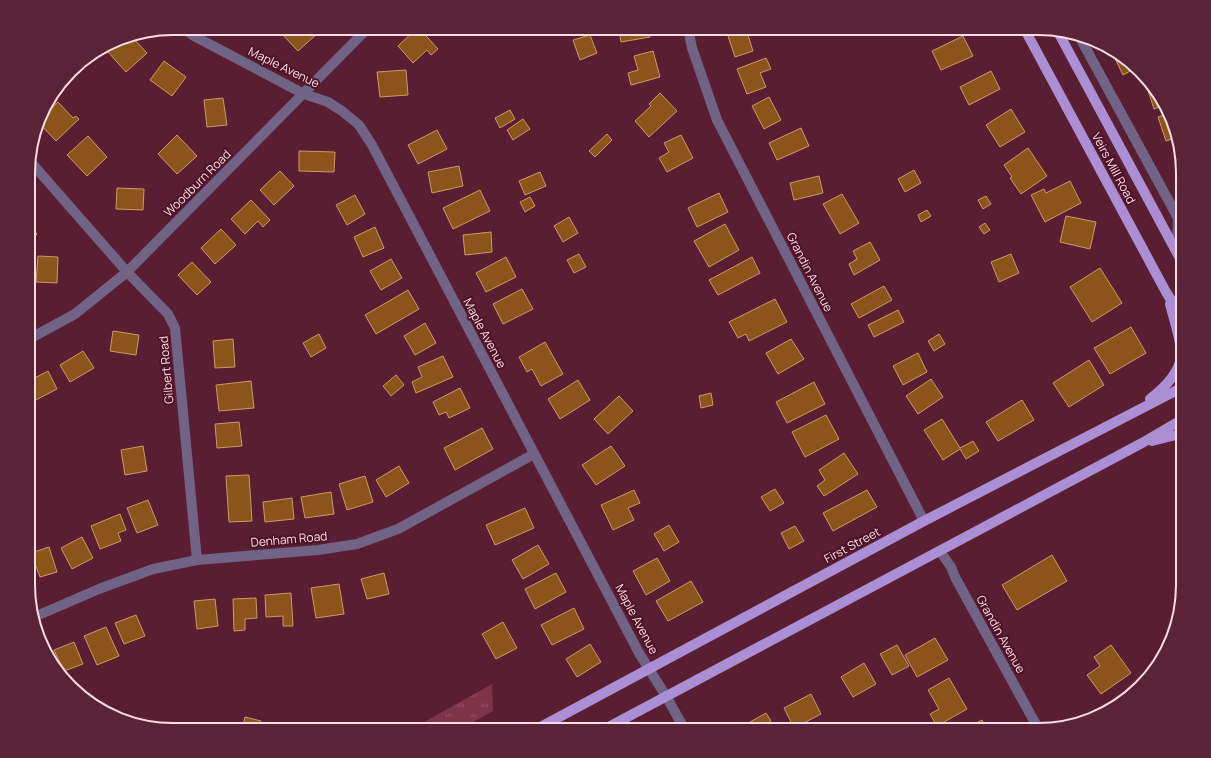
<svg xmlns="http://www.w3.org/2000/svg" width="1211" height="758" font-family="Manrope,sans-serif">
<style>
.park{fill:url(#park-tufts)}
.building{fill:#8a541b;stroke:#ce996a}
.lines{fill:none;stroke-linecap:round;stroke-linejoin:round}
.minor{stroke:#716386;stroke-width:10}
.primary{stroke:#ab8ed4;stroke-width:10}
.labels{text-anchor:middle;dominant-baseline:central;stroke-width:4;stroke-linejoin:round;paint-order:stroke}
.street-label{font-size:12px;fill:#fddee4;stroke:#4d1328}
.rim{fill:none;stroke:#fddee4;stroke-width:2}
</style>
<defs>
<pattern id="park-tufts" width="24" height="20" patternUnits="userSpaceOnUse"><rect width="24" height="20" fill="#7e334b"/><path d="M3 7l-1-3M5 7V3M7 7l1-3M15 17l-1-3M17 17v-4M19 17l1-3" fill="none" stroke="#915065"/></pattern>
</defs>
<rect width="100%" height="100%" fill="#591e31"/>
<polygon class="park" points="492,684 493,711 459,730 410,730"/>
<g class="building">
<polygon points="287,28 313,28 318,33 298,51 281,33"/>
<polygon points="417,28 419,28 438,49 431,55 427,50 413,63 398,46"/>
<polygon points="447,28 459,28 453,34"/>
<polygon points="627,28 648,28 650,37 621,42 619,31 627,29"/>
<polygon points="741,28 757,28 758,32 748,35 753,51 735,57 727,33"/>
<polygon points="934,28 953,28 938,36"/>
<polygon points="590,35 597,53 580,60 573,40"/>
<polygon points="131,36 147,53 126,72 108,52 123,38"/>
<polygon points="963,36 973,56 941,70 932,51"/>
<polygon points="1110,48 1119,52 1134,69 1123,75"/>
<polygon points="653,51 660,77 631,85 628,73 638,70 634,56"/>
<polygon points="766,58 771,69 760,73 766,87 747,94 737,69"/>
<polygon points="164,61 186,77 172,96 150,80"/>
<polygon points="406,70 408,95 380,97 377,72"/>
<polygon points="991,71 1000,89 969,105 960,87"/>
<polygon points="1150,86 1164,100 1165,105 1154,109 1147,87"/>
<polygon points="660,93 677,111 649,137 635,121 651,106 649,104"/>
<polygon points="769,97 781,120 764,129 752,106"/>
<polygon points="223,98 227,125 207,127 204,100"/>
<polygon points="58,102 73,118 76,116 79,119 56,141 39,123 40,118"/>
<polygon points="1011,109 1025,132 1000,147 986,125"/>
<polygon points="510,110 515,119 500,128 495,118"/>
<polygon points="1168,114 1175,138 1166,141 1158,117"/>
<polygon points="523,119 530,129 513,140 507,130"/>
<polygon points="801,128 809,146 777,160 769,143"/>
<polygon points="437,130 447,149 418,164 408,145"/>
<polygon points="607,134 612,140 595,157 589,151"/>
<polygon points="177,135 197,156 177,174 158,154"/>
<polygon points="681,135 693,158 667,172 659,158 669,152 664,143"/>
<polygon points="88,136 107,157 87,176 67,155"/>
<polygon points="1028,148 1047,176 1021,194 1010,178 1012,177 1004,165"/>
<polygon points="299,151 335,152 334,172 299,171"/>
<polygon points="459,166 463,186 432,193 428,172"/>
<polygon points="914,170 921,183 905,192 898,179"/>
<polygon points="280,171 294,186 274,205 260,190"/>
<polygon points="540,172 546,186 525,195 519,181"/>
<polygon points="819,176 823,193 794,200 790,183"/>
<polygon points="1070,181 1081,203 1045,222 1031,195 1044,189 1046,193"/>
<polygon points="1183,183 1183,198 1175,190"/>
<polygon points="117,188 144,189 143,210 116,209"/>
<polygon points="480,190 490,211 453,229 443,208"/>
<polygon points="719,193 728,212 697,227 688,208"/>
<polygon points="842,194 859,223 840,234 823,204"/>
<polygon points="355,195 365,214 347,225 336,205"/>
<polygon points="986,196 991,204 983,209 978,200"/>
<polygon points="530,197 535,206 525,212 520,202"/>
<polygon points="251,200 270,220 263,227 258,221 245,234 231,219"/>
<polygon points="927,210 931,216 921,222 918,215"/>
<polygon points="1066,216 1096,222 1090,249 1060,242"/>
<polygon points="569,217 578,233 563,242 554,226"/>
<polygon points="985,223 990,230 984,234 979,227"/>
<polygon points="725,224 739,250 709,267 694,241"/>
<polygon points="29,225 37,234 29,241"/>
<polygon points="375,227 384,248 363,257 354,237"/>
<polygon points="221,229 236,245 215,264 201,248"/>
<polygon points="491,232 492,252 465,255 463,235"/>
<polygon points="870,242 880,260 854,275 849,264 857,259 853,251"/>
<polygon points="579,254 586,267 574,273 567,260"/>
<polygon points="1011,254 1019,273 999,282 991,262"/>
<polygon points="38,256 58,257 57,283 36,282"/>
<polygon points="506,257 516,277 486,292 476,273"/>
<polygon points="752,257 760,273 718,295 709,280"/>
<polygon points="391,259 402,278 381,290 370,271"/>
<polygon points="192,262 211,282 197,295 178,275"/>
<polygon points="1100,268 1122,303 1092,322 1070,287"/>
<polygon points="884,286 892,300 859,318 851,304"/>
<polygon points="522,289 533,309 503,324 493,304"/>
<polygon points="408,290 419,309 376,334 365,315"/>
<polygon points="775,299 787,322 749,341 746,334 738,338 729,322"/>
<polygon points="898,310 904,322 874,337 868,325"/>
<polygon points="425,323 436,343 415,355 404,336"/>
<polygon points="1131,327 1146,353 1110,374 1094,348"/>
<polygon points="113,331 139,335 136,355 110,351"/>
<polygon points="319,334 326,348 311,357 303,343"/>
<polygon points="939,334 945,344 934,351 928,341"/>
<polygon points="233,339 235,367 215,368 213,341"/>
<polygon points="791,339 804,359 778,374 766,353"/>
<polygon points="545,342 563,374 541,386 532,369 527,372 519,357"/>
<polygon points="83,351 94,368 70,382 60,365"/>
<polygon points="918,353 927,372 903,385 893,366"/>
<polygon points="443,356 453,377 416,393 412,382 422,377 418,367"/>
<polygon points="1089,360 1104,385 1069,407 1053,383"/>
<polygon points="48,371 57,389 32,402 29,396 29,381"/>
<polygon points="396,375 404,385 391,396 383,386"/>
<polygon points="931,379 943,397 918,414 906,396"/>
<polygon points="578,380 590,400 560,419 548,399"/>
<polygon points="251,381 254,408 219,411 216,385"/>
<polygon points="814,382 825,404 787,423 776,402"/>
<polygon points="460,388 470,408 449,418 446,412 439,415 433,402"/>
<polygon points="711,393 713,405 701,408 699,396"/>
<polygon points="619,396 633,411 608,434 594,419"/>
<polygon points="1022,400 1034,420 998,441 986,422"/>
<polygon points="826,415 839,439 805,457 792,432"/>
<polygon points="942,419 960,448 973,441 979,451 966,459 960,449 943,460 924,430"/>
<polygon points="239,422 242,446 217,448 215,424"/>
<polygon points="482,428 493,449 455,470 444,448"/>
<polygon points="143,446 147,471 125,475 121,450"/>
<polygon points="611,446 625,466 596,485 582,465"/>
<polygon points="844,453 858,474 824,496 817,486 825,480 819,470"/>
<polygon points="399,466 409,483 386,497 376,480"/>
<polygon points="249,475 252,521 229,522 226,476"/>
<polygon points="365,476 373,502 347,510 339,484"/>
<polygon points="775,489 784,503 770,511 761,497"/>
<polygon points="634,490 640,503 628,508 634,520 613,530 601,505"/>
<polygon points="867,490 877,507 833,531 823,513"/>
<polygon points="331,492 334,514 305,518 301,497"/>
<polygon points="292,498 294,519 265,522 263,502"/>
<polygon points="148,500 158,525 137,533 127,508"/>
<polygon points="525,508 534,528 495,545 486,525"/>
<polygon points="120,514 126,530 118,533 121,541 100,549 91,526"/>
<polygon points="669,525 679,542 664,551 654,534"/>
<polygon points="795,526 804,541 789,549 781,533"/>
<polygon points="82,537 93,558 72,569 61,548"/>
<polygon points="538,545 549,564 523,579 512,560"/>
<polygon points="49,547 57,572 40,577 31,553"/>
<polygon points="1052,555 1067,581 1017,610 1002,585"/>
<polygon points="657,558 670,581 646,595 633,571"/>
<polygon points="384,573 389,594 367,599 361,579"/>
<polygon points="556,573 566,592 535,609 525,589"/>
<polygon points="691,581 703,602 668,621 656,601"/>
<polygon points="339,584 344,614 316,618 311,588"/>
<polygon points="291,593 293,626 283,626 283,616 266,617 265,595"/>
<polygon points="256,598 257,618 245,619 245,630 234,631 233,599"/>
<polygon points="215,599 218,626 197,629 194,601"/>
<polygon points="574,608 584,629 552,645 541,625"/>
<polygon points="136,615 145,636 124,644 115,623"/>
<polygon points="503,622 517,648 496,659 482,634"/>
<polygon points="106,627 119,656 97,665 84,636"/>
<polygon points="935,638 948,660 917,677 905,655"/>
<polygon points="74,642 83,664 64,671 54,650"/>
<polygon points="590,644 601,662 577,677 566,659"/>
<polygon points="897,645 909,666 892,675 880,654"/>
<polygon points="1111,645 1131,673 1101,694 1087,675 1100,666 1094,657"/>
<polygon points="864,663 876,684 853,697 841,677"/>
<polygon points="949,678 967,709 937,726 930,714 939,709 928,690"/>
<polygon points="811,694 821,714 794,728 784,708"/>
<polygon points="766,713 771,721 759,729 759,730 736,730"/>
<polygon points="245,717 261,721 258,730 242,730"/>
<polygon points="982,720 987,730 963,730"/>
</g>
<g class="lines">
<g class="minor">
<polyline points="183,28 194,36 304,94 328,102 342,111 359,125 372,145 639,653 666,696 685,730"/>
<polyline points="688,28 692,48 717,120 924,521"/>
<polyline points="1078,34 1178,218 1177,253"/>
<polyline points="29,160 127,272 168,314 175,328 197,560"/>
<polyline points="29,339 75,314 127,272 368,28"/>
<polyline points="940,551 951,567 955,577 1039,730"/>
<polyline points="34,617 99,589 153,569 197,560 318,550 357,544 398,529 534,454"/>
</g>
<g class="primary">
<polyline points="1024,28 1166,292 1183,319"/>
<polyline points="1057,30 1183,264"/>
<path d="M1150,399C1163,389 1178,374 1181,358C1183,345 1173,317 1170,304"/>
<polyline points="1152,441 1176,435 1183,435"/>
<polyline points="535,730 924,521 1183,387"/>
<polyline points="603,730 1142,443 1183,419"/>
</g>
</g>
<g class="labels">
<g class="street-label">
<text transform="translate(284 67) rotate(26)">Maple Avenue</text>
<text transform="translate(1114 168) rotate(62)">Veirs Mill Road</text>
<text transform="translate(197 183) rotate(-45)">Woodburn Road</text>
<text transform="translate(810 272) rotate(63)">Grandin Avenue</text>
<text transform="translate(485 333) rotate(62)">Maple Avenue</text>
<text transform="translate(166 370) rotate(-95)">Gilbert Road</text>
<text transform="translate(289 539) rotate(-5)">Denham Road</text>
<text transform="translate(852 545) rotate(-28)">First Street</text>
<text transform="translate(637 619) rotate(62)">Maple Avenue</text>
<text transform="translate(1001 634) rotate(61)">Grandin Avenue</text>
</g>
</g>
<path d="M0 0H1211V758H0ZM173 35H1038A138 138 0 0 1 1176 173V585A138 138 0 0 1 1038 723H173A138 138 0 0 1 35 585V173A138 138 0 0 1 173 35Z" fill="#5b2337" fill-rule="evenodd"/>
<path class="rim" d="M173 35H1038A138 138 0 0 1 1176 173V585A138 138 0 0 1 1038 723H173A138 138 0 0 1 35 585V173A138 138 0 0 1 173 35Z"/>
</svg>
